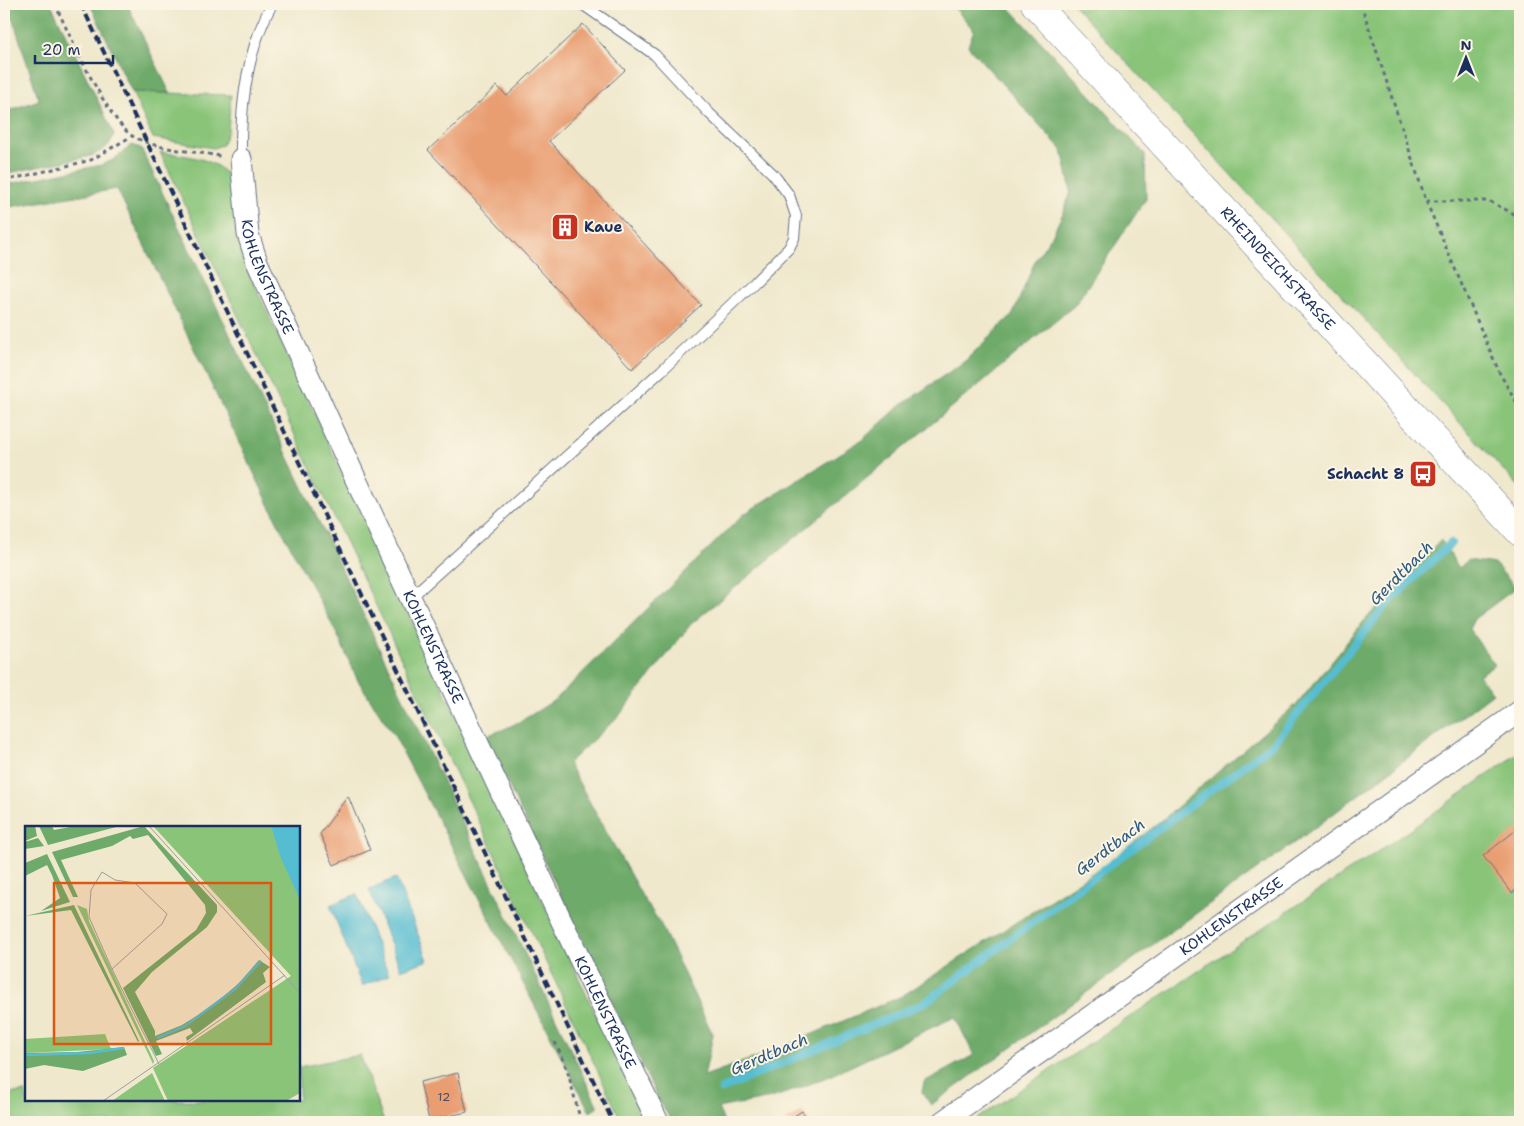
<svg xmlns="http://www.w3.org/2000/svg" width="1524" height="1126" font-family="'Shantell Sans',sans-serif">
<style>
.green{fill:#89c479;stroke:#527a6c}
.forest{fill:#6eaa69;stroke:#446c64}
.water{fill:#55bdd2;stroke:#387698}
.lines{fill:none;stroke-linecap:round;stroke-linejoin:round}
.stream{stroke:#55bdd2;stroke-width:8}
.building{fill:#e99e72}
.lane-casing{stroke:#657084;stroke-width:12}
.street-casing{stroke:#657084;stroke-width:23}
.secondary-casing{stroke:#657084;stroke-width:29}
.path{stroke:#657084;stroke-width:3;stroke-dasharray:4 4;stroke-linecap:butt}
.lane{stroke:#fff;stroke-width:10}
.street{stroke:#fff;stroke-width:21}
.secondary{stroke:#fff;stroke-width:28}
.rail{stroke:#1b2f5e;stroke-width:4;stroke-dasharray:8 4;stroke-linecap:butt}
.labels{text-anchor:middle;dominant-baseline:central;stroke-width:4;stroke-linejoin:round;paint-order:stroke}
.number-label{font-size:12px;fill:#4e4b63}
.poi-label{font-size:15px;font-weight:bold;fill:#1b2f5e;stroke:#fcf5e5;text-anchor:start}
.street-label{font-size:15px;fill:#1b2f5e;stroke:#fcf5e5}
.water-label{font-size:16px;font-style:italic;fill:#2c5a81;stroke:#fcf5e5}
.inset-river{fill:none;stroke:#55bdd2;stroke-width:2.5}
.inset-road{fill:none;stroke:#9a9ea0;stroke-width:1}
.view{fill:#de5710;fill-opacity:0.15;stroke:#de5710;stroke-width:2.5}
.inset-edge{fill:none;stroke:#1b2f5e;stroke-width:2.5}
</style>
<rect width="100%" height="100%" fill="#fcf5e5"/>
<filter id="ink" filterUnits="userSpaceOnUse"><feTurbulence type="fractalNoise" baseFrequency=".02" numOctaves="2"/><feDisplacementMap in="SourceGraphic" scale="10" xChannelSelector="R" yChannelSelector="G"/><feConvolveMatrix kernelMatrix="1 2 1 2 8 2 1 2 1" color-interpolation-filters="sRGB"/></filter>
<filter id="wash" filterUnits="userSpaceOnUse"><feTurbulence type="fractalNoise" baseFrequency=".0096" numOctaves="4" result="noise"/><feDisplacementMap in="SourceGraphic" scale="20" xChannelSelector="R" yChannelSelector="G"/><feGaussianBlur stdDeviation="1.12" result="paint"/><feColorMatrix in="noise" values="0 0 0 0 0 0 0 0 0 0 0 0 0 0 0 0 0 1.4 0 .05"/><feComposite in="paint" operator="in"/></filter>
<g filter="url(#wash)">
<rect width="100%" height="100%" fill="#efe8cc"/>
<g class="green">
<polygon points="1073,4 1520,4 1520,488"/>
<polygon points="132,92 231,95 228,131 222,145 213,148 153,138"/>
<path d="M160,152C178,155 201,156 217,166C236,178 232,198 234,218C236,233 240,248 244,263L646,1122H622Z"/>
<polygon points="1520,752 1520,1122 972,1122 1407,832"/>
<polygon points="360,1055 384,1122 4,1122 4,1094 26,1092 26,1100 299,1100 299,1067"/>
</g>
<g class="forest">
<path d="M8,4H51L114,134C110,147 104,150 91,156L4,174V112L39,100Z"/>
<polygon points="90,4 127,4 170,93 132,92"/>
<path d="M951,4H1006L1145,154L1146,199L1075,305L691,624L619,716L568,763L642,896L660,923L713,1035L704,1076L768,1053L902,996L1103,866L1159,823L1299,702L1364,621L1441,540L1459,568L1468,560L1495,564L1516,588L1474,619L1469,629L1495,665L1479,675L1493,693L1320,824L931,1105L922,1092L924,1082L974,1055L955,1017C898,1042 844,1073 786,1093C765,1101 740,1103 718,1108L724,1122H672L658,1099L485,736C512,728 533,714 556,699L744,514L862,440L900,406L965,361L1013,314L1036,259L1053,234L1064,211L1071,191L1062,150L968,46L974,30Z"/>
<polygon points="132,145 141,148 598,1107 590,1112 395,737 357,679 337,634 278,523 117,189 4,208 4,185 101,165 113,160"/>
</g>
<g class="water">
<polygon points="396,878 428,960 401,970 369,889"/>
<polygon points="357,894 389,975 362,986 330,905"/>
</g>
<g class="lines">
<polyline class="stream" points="722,1089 924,1003 1273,744 1388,603 1451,543"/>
</g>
<g id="blocks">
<g class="building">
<polygon points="583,24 625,70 549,141 701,305 632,369 428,150 497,86 507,96"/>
<polygon points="348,796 370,850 334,865 320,834"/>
<polygon points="1520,827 1520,887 1512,893 1483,856"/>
<polygon points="458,1073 467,1112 429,1120 420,1082"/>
<polygon points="802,1111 810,1122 785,1122"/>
</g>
</g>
</g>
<g filter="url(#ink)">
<use href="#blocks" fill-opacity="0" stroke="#657084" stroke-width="1"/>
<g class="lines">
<g class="lane-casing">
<g id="lane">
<path d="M241,159C240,107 247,50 272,4"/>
<polyline points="409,599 661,371 755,282 789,248 794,238 796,216 789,195 773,174 709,113 655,55 582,4"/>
</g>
</g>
<g class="street-casing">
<g id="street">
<path id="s1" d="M241,159L248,234L257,262C387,550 520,837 658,1122"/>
<path id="s2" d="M942,1122L1520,711"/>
</g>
</g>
<g class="secondary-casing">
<g id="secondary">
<path id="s3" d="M1035,4L1520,532"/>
</g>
</g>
<g class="path">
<path d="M55,4C68,32 109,124 134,137C159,150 192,151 220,156"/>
<polyline points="1361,4 1426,201 1500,374 1520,408"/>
<polyline points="4,181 91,160 132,136"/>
<polyline points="1426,201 1489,201 1520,217"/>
<polyline points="555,1042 567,1069 581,1122"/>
</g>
<use href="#lane" class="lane"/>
<use href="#street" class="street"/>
<use href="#secondary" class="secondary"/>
<polyline class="rail" points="81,4 613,1122"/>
</g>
</g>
<defs>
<g id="building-square" transform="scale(1.4375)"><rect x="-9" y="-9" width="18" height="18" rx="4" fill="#c8321e" stroke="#fcf5e5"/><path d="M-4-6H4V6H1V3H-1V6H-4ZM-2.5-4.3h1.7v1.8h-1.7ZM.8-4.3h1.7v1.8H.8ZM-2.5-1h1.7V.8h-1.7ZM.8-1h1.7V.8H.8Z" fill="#fff"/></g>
<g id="bus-square" transform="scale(1.4375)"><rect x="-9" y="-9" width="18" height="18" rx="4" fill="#c8321e" stroke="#fcf5e5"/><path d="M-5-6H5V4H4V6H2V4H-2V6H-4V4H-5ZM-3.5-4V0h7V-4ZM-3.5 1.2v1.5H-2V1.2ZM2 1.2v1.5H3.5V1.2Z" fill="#fff"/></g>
</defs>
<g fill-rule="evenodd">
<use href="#building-square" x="565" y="227"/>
<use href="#bus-square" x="1423" y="474"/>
</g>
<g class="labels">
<g class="number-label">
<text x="444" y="1097">12</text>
</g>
<g class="poi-label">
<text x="584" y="227">Kaue</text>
<text x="1404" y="474" text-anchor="end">Schacht 8</text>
</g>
<g class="street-label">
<text stroke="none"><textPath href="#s3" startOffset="359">RHEINDEICHSTRASSE</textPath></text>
<text stroke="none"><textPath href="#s1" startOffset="122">KOHLENSTRASSE</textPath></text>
<text stroke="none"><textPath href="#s1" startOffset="528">KOHLENSTRASSE</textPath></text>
<text stroke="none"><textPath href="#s2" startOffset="355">KOHLENSTRASSE</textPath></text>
<text stroke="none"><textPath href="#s1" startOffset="932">KOHLENSTRASSE</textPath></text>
</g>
<g class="water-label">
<text transform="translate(1401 573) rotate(-45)">Gerdtbach</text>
<text transform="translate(1110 847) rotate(-37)">Gerdtbach</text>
<text transform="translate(769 1054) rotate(-23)">Gerdtbach</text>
</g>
</g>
<g transform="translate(25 826)">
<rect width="275" height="275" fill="#efe8cc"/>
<path d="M128,0H246L275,74V267L261,275H143L128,242L266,150ZM52,79L62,83L64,95L129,235L128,238ZM80,208L86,223L0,227V213ZM127,247L140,275H87Z" fill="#89c479"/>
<path d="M0,0H10L12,10L0,15ZM14,0H27L29,4L51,0H95L23,19ZM119,0L192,79V86L182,101L127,146L110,166L130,205V210L157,199L186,181L214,157L234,134L245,141L238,147L241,156L162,215L161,211L168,207L165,202L131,215L137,228L131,230L98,162L171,104L181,87L180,79L123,9L108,13L105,10L87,20L36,34L53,71H48L27,26ZM13,12L19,20L0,23V16ZM22,28L45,76L16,85L35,72L27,49L22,39L0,50V37ZM49,79L114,215L113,216L46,84L0,90ZM99,221L102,229L58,245L19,239L0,243V227L52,226Z" fill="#6eaa69"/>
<path d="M246,0H275V74L256,32Z" fill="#55bdd2"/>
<path class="inset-river" d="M132,212L160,200L210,163L236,135M0,229L64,227L99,222"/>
<path class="inset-road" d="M124,0L275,167M87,143L137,98L142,88L110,57L90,54L77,46L66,64L64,91L87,143L106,182L134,238M78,275L260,149"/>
<path class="view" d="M29,57H246V218H29Z"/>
<rect width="275" height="275" class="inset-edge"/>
</g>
<rect width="1524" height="1126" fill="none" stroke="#fcf5e5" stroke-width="20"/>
<g transform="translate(1466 58)" stroke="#fcf5e5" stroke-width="4" paint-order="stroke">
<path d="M0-4L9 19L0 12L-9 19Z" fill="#1b2f5e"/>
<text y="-8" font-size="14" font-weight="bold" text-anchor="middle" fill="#1b2f5e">N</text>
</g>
<path d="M35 55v8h78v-8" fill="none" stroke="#1b2f5e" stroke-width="2.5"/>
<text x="42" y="55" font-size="15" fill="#1b2f5e" stroke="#fcf5e5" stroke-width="4" paint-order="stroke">20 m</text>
</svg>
